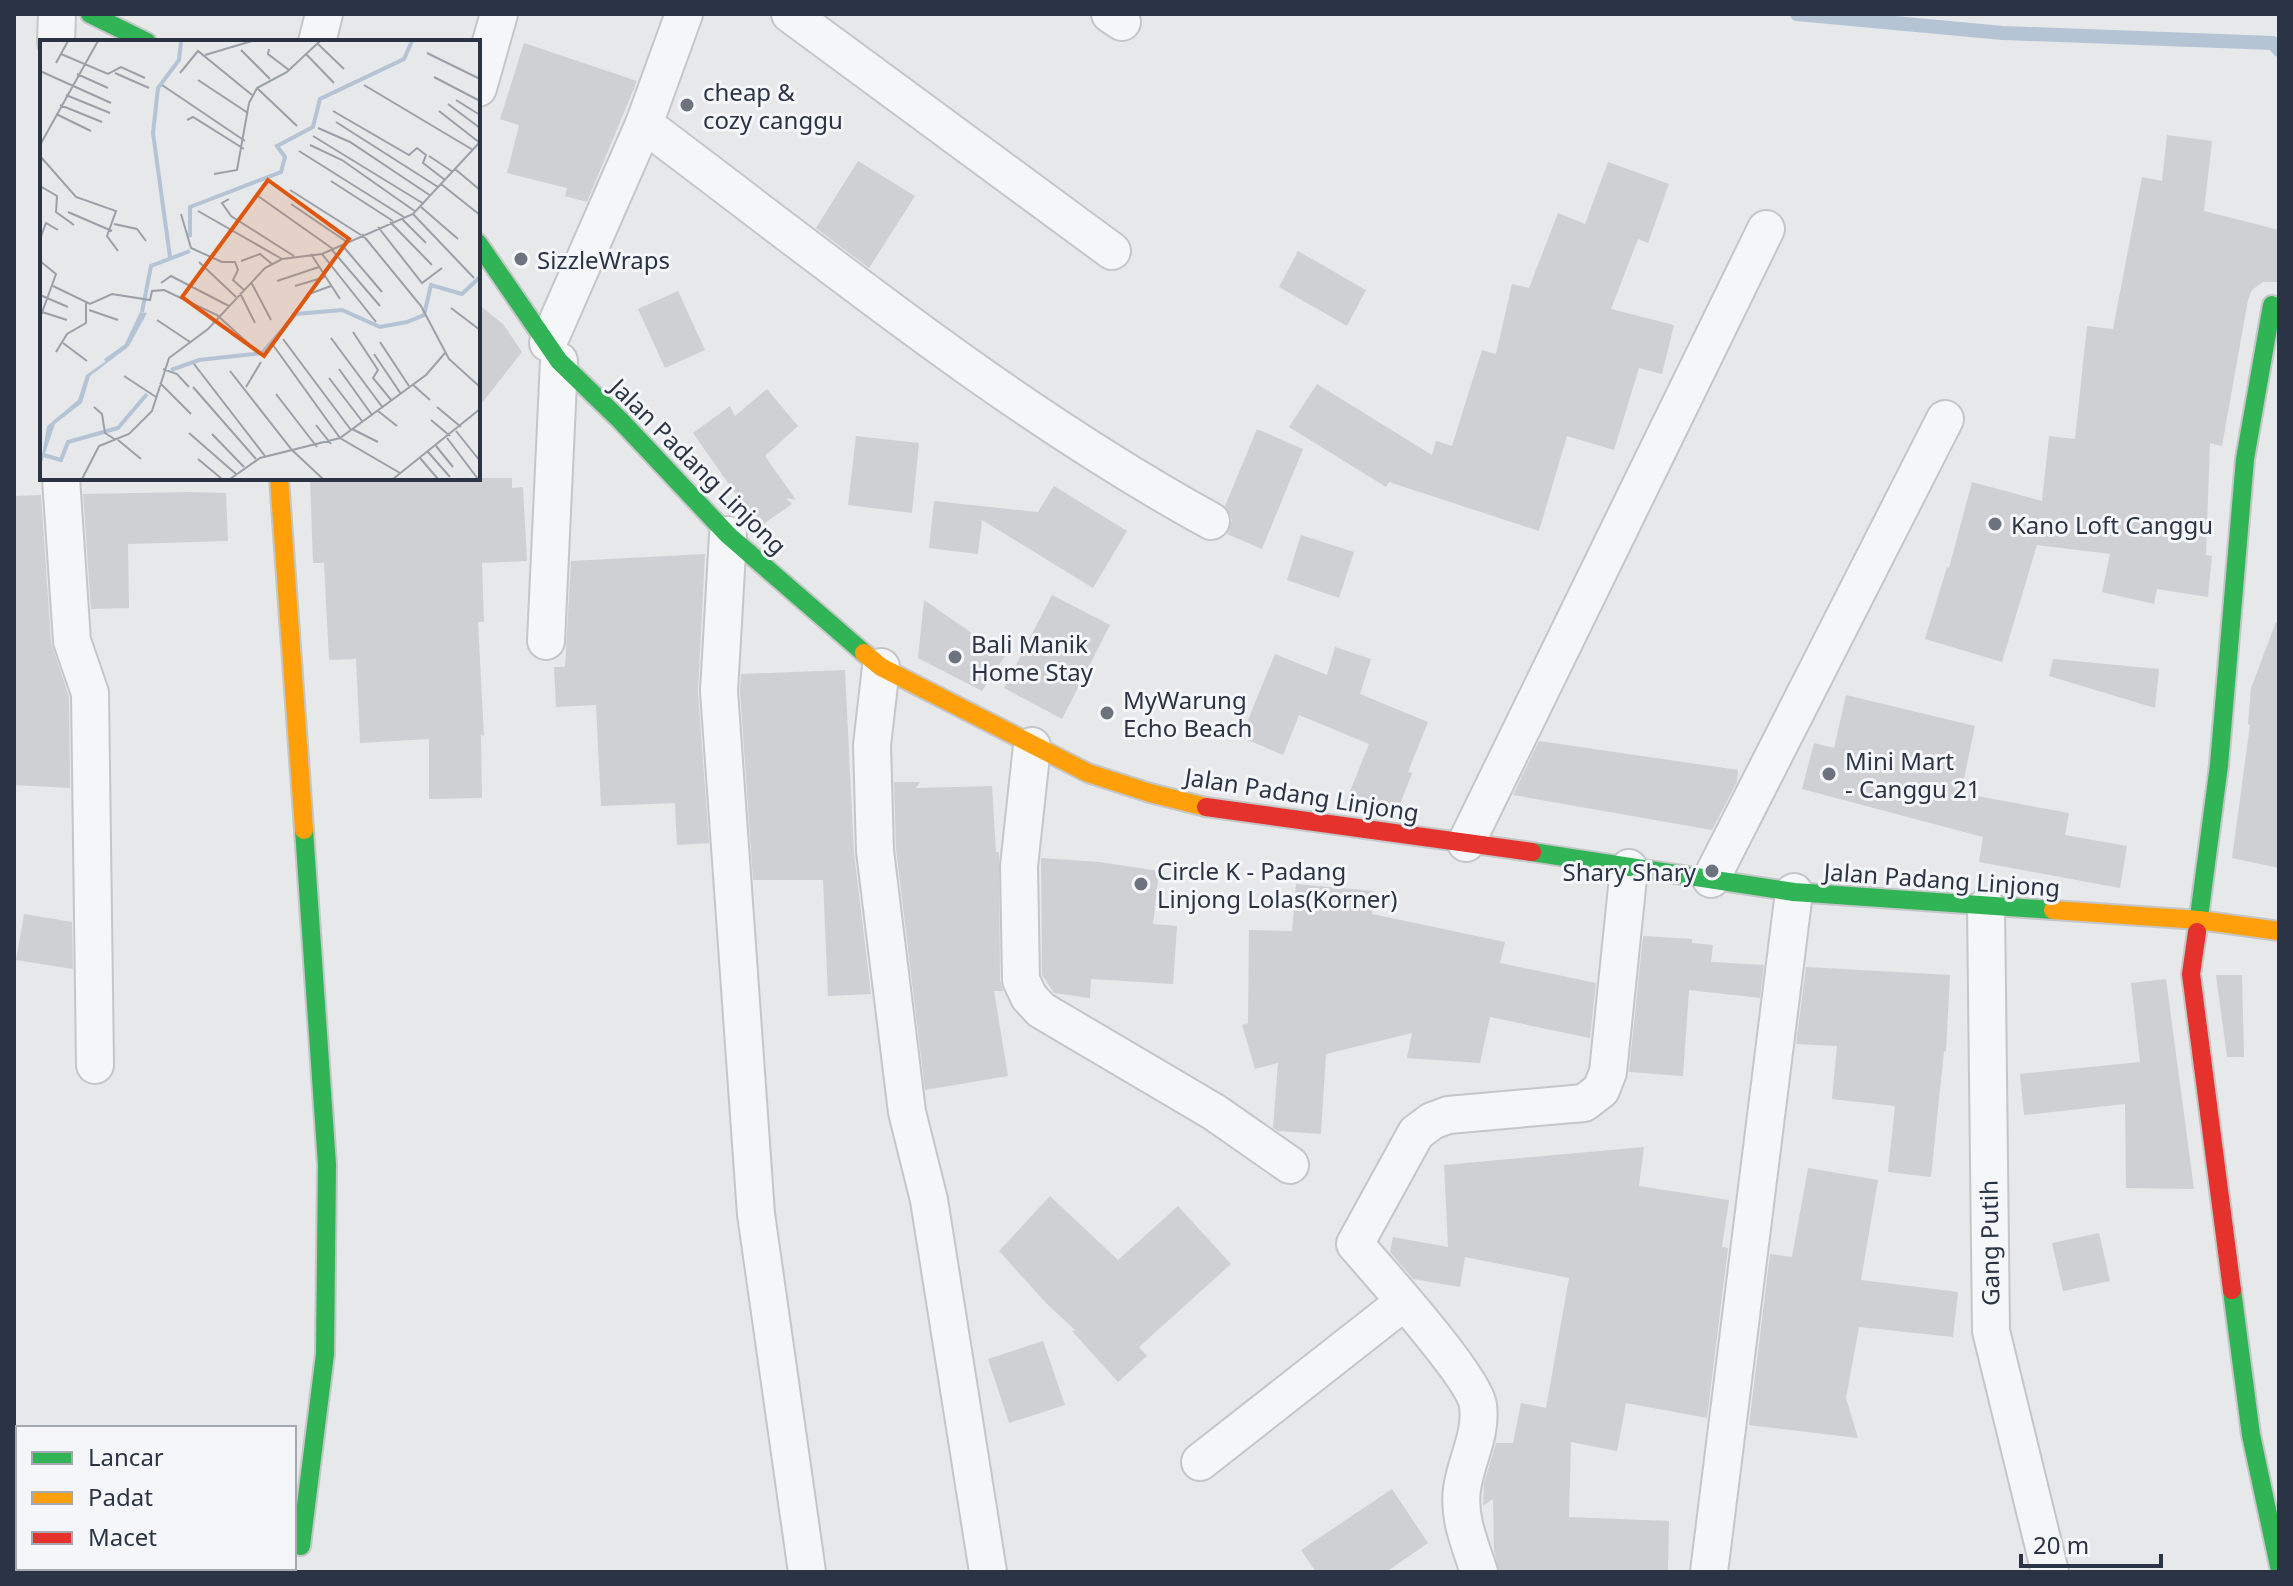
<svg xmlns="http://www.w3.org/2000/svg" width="2293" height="1586" font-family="'Noto Sans',sans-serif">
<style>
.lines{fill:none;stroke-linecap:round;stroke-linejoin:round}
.stream{stroke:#b4c4d5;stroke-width:14}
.building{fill:#ced0d3}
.street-casing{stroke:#c4c6c8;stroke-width:40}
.fast-casing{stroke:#c4c6c8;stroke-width:22}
.slow-casing{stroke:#c4c6c8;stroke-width:22}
.jam-casing{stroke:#c4c6c8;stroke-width:22}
.street{stroke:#f5f6f7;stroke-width:36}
.fast{stroke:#30b455;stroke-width:18}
.slow{stroke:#ff9f0a;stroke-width:18}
.jam{stroke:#e5322d;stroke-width:18}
.poi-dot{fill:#6c737f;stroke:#f4f6f9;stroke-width:3}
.labels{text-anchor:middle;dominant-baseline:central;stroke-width:6;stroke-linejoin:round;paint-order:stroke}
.poi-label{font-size:24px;fill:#2b3445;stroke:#f4f6f9;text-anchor:start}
.street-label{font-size:24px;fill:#2b3445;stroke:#f4f6f9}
.inset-river{fill:none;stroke:#b4c4d5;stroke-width:4}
.inset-road{fill:none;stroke:#9ba0a8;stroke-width:2}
.view{fill:#df570f;fill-opacity:0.15;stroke:#df570f;stroke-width:4}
.inset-edge{fill:none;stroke:#2b3445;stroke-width:4}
</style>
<rect width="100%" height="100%" fill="#e6e8ea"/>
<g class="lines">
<polyline class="stream" points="1797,14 2003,33 2273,43 2279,50"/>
</g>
<g class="building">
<polygon points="524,43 637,81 587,202 565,196 567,188 507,173 519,125 500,119"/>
<polygon points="2167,135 2212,141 2204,211 2279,230 2279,282 2263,282 2252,290 2248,300 2222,446 2210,443 2206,555 2212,556 2208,597 2157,589 2154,604 2102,592 2110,554 2037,545 2002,662 1925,639 1947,567 1949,568 1972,482 2042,501 2049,436 2075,439 2087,326 2113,329 2142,177 2162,181"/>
<polygon points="858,161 915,196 869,268 816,228"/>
<polygon points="1608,162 1669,184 1648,243 1638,239 1611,309 1674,325 1662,374 1639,368 1614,450 1567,436 1539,531 1389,482 1386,487 1289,427 1317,384 1432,455 1436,441 1452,446 1482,350 1496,354 1512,284 1529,288 1558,213 1585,224"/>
<polygon points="1298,251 1366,290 1347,326 1279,287"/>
<polygon points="678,291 705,350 665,368 638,309"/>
<polygon points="478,304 503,324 522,352 478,408"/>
<polygon points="767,389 798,426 765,456 796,500 786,498 792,504 759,527 693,433 730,406 735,416"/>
<polygon points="1257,429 1303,449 1262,549 1227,534 1232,520 1225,506"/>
<polygon points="856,436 919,443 912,513 848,505"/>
<polygon points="310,478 512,478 512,488 523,487 527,561 482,563 484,622 478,622 484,736 481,735 482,798 429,799 429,739 360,743 356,659 329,660 324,563 313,563"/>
<polygon points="1054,486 1127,531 1093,588 982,520 978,554 929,548 934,501 1038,512"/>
<polygon points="189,492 226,493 228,541 128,544 129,608 91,609 83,494"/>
<polygon points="41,495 51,642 69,697 70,788 14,785 14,496"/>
<polygon points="1301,535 1354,552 1339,598 1287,580"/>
<polygon points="705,554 698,692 709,843 677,845 675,803 601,806 596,705 556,707 554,667 565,667 571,561"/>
<polygon points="1052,595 1110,625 1062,719 1004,688"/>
<polygon points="924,600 1005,656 982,691 918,658"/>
<polygon points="2276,622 2279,623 2279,868 2232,858 2250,725 2248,724 2251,688"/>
<polygon points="1335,647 1371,659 1360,694 1428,722 1408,772 1412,773 1399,807 1346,801 1369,744 1299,715 1283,755 1241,737 1275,654 1327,675"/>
<polygon points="2053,659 2159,669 2155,708 2049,676"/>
<polygon points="845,670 854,853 871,994 828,996 823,880 753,880 740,691 741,674"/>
<polygon points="1846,695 1975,726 1961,793 2069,813 2065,835 2127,846 2120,888 1979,862 1983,837 1802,789 1814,743 1834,748"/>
<polygon points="1539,741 1738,770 1737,782 1712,830 1513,795"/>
<polygon points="894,782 920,782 916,788 992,786 996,852 999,852 1000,980 1003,991 994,991 1008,1076 925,1090 896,849"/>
<polygon points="1041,858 1099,862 1159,871 1153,924 1177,926 1173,984 1091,979 1090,998 1054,993 1042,975"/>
<polygon points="1296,884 1374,891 1372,914 1505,942 1500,963 1596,983 1590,1038 1490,1017 1480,1063 1407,1058 1412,1033 1326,1054 1321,1134 1278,1131 1273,1128 1278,1063 1255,1069 1242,1025 1248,1023 1249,930 1292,931"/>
<polygon points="24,914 72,922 73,969 16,960"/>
<polygon points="1643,936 1692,939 1692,943 1713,945 1711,962 1764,965 1760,998 1689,990 1683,1076 1629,1072"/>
<polygon points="1806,967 1950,975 1946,1052 1944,1051 1931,1177 1888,1172 1895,1106 1832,1099 1837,1046 1796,1044"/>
<polygon points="2216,975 2242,975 2244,1057 2227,1057"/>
<polygon points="2166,979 2194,1189 2126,1188 2125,1104 2024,1115 2020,1074 2140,1062 2131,983"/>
<polygon points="1644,1147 1639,1186 1729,1200 1722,1247 1728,1248 1707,1418 1626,1403 1617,1451 1571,1442 1569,1517 1669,1521 1668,1572 1499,1572 1494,1551 1493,1499 1483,1506 1484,1483 1496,1443 1513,1443 1521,1403 1546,1408 1569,1278 1465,1257 1460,1287 1413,1279 1390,1252 1393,1237 1448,1247 1444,1165"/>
<polygon points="1808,1168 1878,1180 1861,1280 1958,1292 1953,1337 1859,1327 1846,1398 1858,1438 1749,1425 1770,1254 1792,1257"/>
<polygon points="1050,1196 1118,1260 1178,1206 1231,1264 1139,1347 1147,1356 1118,1382 1072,1331 1075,1330 1046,1303 999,1251"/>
<polygon points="2099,1233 2110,1281 2063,1291 2052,1243"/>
<polygon points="1043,1341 1065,1405 1009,1423 988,1359"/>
<polygon points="1392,1489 1428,1543 1386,1572 1316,1572 1301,1550"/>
</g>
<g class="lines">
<g class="street-casing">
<g id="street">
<polyline points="790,14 1112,251"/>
<polyline points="1110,14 1122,22"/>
<polyline points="56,42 57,14"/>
<polyline points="317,42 324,14"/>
<polyline points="478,88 499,14"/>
<path d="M644,124C828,262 1009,410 1211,521"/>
<polyline points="548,343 644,124 684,14"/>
<polyline points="61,478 72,641 90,693 95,1065"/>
<polyline points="728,535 719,691 756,1214 807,1572"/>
<polyline points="546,641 559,361"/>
<polyline points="881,667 872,745 875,851 907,1112 929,1200 988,1572"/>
<polyline points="1032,746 1019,866 1021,980 1029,997 1041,1010 1214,1112 1290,1165"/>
<polyline points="1466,843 1766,229"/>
<polyline points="1711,879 1945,419"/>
<polyline points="1986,907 1991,1331 2050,1572"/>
<polyline points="1200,1462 1404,1302"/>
<path d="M1479,1572C1470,1544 1458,1518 1462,1489C1466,1460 1482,1435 1478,1405C1473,1376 1379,1272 1355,1244L1416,1133L1432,1121L1448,1115L1584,1103L1601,1090L1608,1072L1629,868"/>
<polyline points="1709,1572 1794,892"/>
</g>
</g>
<g class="fast-casing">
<g id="fast">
<polyline points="90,14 147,42"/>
<polyline points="478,243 559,361 620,420 728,535 864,653"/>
<polyline points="1532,852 1794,892 2053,910"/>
<polyline points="2197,932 2219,765 2245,459 2272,305"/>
<polyline points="2232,1290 2251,1435 2279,1566"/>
<polyline points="301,1546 325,1354 327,1165 304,830"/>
</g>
</g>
<g class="slow-casing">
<g id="slow">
<polyline points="279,478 304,830"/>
<polyline points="864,653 881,667 1088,773 1150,793 1206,807"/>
<polyline points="2053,910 2199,920 2279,931"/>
</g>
</g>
<g class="jam-casing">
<g id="jam">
<polyline points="1206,807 1532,852"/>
<polyline points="2197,932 2191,974 2232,1290"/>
</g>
</g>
<use href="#street" class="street"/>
<use href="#fast" class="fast"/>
<use href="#slow" class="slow"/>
<use href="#jam" class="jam"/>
</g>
<g class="poi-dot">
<circle cx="687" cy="105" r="8"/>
<circle cx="521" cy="259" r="8"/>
<circle cx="1995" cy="524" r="8"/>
<circle cx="955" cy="657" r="8"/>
<circle cx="1107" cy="713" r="8"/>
<circle cx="1829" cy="774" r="8"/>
<circle cx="1712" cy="871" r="8"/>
<circle cx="1141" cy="884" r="8"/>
</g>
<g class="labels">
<g class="poi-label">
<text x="703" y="91">cheap &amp;<tspan x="703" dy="28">cozy canggu</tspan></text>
<text x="537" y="259">SizzleWraps</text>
<text x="2011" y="524">Kano Loft Canggu</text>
<text x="971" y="643">Bali Manik<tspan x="971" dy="28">Home Stay</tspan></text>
<text x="1123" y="699">MyWarung<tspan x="1123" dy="28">Echo Beach</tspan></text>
<text x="1845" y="760">Mini Mart<tspan x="1845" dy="28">- Canggu 21</tspan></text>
<text x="1157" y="870">Circle K - Padang<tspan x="1157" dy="28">Linjong Lolas(Korner)</tspan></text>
<text x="1696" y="871" text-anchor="end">Shary Shary</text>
</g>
<g class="street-label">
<text transform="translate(699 466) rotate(45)">Jalan Padang Linjong</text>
<text transform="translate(1302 794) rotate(9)">Jalan Padang Linjong</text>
<text transform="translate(1942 879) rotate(4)">Jalan Padang Linjong</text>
<text transform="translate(1989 1243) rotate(-91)">Gang Putih</text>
</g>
</g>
<g transform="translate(40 40)">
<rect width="440" height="440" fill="#e6e8ea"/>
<path d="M100,272L107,273L89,306L50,336L42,363L15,384L0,428L7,386L38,360L46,335L82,310Z" fill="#b4c4d5"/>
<path class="inset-river" d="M150,197V167L241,132L245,117L237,106L273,87L280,59L364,19L372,1M130,217L113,93L118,48L139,20L141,1M102,272L111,226L150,211M65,321L86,306M131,330L159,320L222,313L256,274L302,270L340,287L367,282L384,275L391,245L422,254L440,237M0,414L21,420L28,402L78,388L107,354"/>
<path class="inset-road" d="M278,4L304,29M229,9L228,14L249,30M201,10L230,39M387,13L440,39M21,14L68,34L81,27L105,38M266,14L294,43M165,15L212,1M16,23L28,1M0,31L71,63M75,33L109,48M140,33L158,11L212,55M37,34L68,48M394,37L440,61M158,40L208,73M122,45L205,101M324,45L433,110M217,48L257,86M26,55L70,73M416,60L440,75M408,64L440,88M20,65L62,82M293,71L369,115L377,108L386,115L383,123L405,140M399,71L440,103M16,74L51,91M147,80L153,77L204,109M296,82L398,147M278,88L310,102L391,156M273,96L384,164M0,105L58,1M270,105L302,120L376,172M259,111L364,177M0,116L36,157L76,171L67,196L78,211M389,116L413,132M415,129L440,150M174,134L197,130L209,63L217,48L247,32L280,1M291,141L353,181M401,144L440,175M0,146L17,156L16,172L34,185M250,150L321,195M218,156L293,209M189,159L182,163L191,176L254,216M251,164L307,202M381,167L418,199M158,171L242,219M28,172L72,191M141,174L151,208L182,222H195L198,230L193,240L204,250M373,174L434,238M362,179L386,203M350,182L392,225M74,184L97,189L106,201M338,187L382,243L402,228M322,194L381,266L409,319L440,347M0,199L6,183L18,190M302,205L342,252M292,210L340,266M271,214L300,259M282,214L336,282M0,221L16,234L0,278M201,221L220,214L232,224M159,222L196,257M237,241L279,227M211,242L231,280M121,243L131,236L189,266M13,246L50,264L72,254L110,260L112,251L124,250L177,275L209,304M255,246L285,237M200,253L215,283M0,255L28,267M266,255L291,246M411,268L440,290M49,270L78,280M2,272L27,280M117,280L150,302M313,292L338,330L333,338L352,361M291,298L343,368M243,299L311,390M340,302L369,346M23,303L47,321M233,305L300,398L360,433M16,312L27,294L46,283V263M334,314L361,354M154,324L225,416M123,329L137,334L149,347M299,329L332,375M190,331L252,410L283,439M84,336L116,357M289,338L322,381M120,343L151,374M372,344L390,360M153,347L216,419M206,347L221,322M236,354L277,407M54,367L62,374L65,393L76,400M397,367L421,387M338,371L357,386M391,380L410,396M276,385L291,404M312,389L338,402M416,391L440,421M149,393L196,434M172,394L204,427M407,398L438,439M78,400L101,419M396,406L413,427M388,412L410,437M380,418L398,439M158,419L182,439M42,439L59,406L89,394L112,371L129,318L168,289L225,228L242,219L282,214L373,174L440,102M190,439L220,418L300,398L386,335L405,313M353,439L440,369"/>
<path class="view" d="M228,140L309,199L224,316L142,257Z"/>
<rect width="440" height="440" class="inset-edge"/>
</g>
<rect width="2293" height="1586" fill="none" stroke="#2b3445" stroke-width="32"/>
<rect x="16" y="1426" width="280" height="144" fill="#f4f6f9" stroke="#a4a8b1" stroke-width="2"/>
<rect x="32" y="1452" width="40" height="12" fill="#30b455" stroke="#a4a8b1" stroke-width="2"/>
<text x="88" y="1466" font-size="24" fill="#2b3445">Lancar</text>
<rect x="32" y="1492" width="40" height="12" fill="#ff9f0a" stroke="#a4a8b1" stroke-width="2"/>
<text x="88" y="1506" font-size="24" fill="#2b3445">Padat</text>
<rect x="32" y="1532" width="40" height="12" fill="#e5322d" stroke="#a4a8b1" stroke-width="2"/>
<text x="88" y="1546" font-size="24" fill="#2b3445">Macet</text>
<path d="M2021 1554v12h140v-12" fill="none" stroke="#2b3445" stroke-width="4"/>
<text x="2033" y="1554" font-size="24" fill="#2b3445" stroke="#f4f6f9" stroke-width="6" paint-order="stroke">20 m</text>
</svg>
